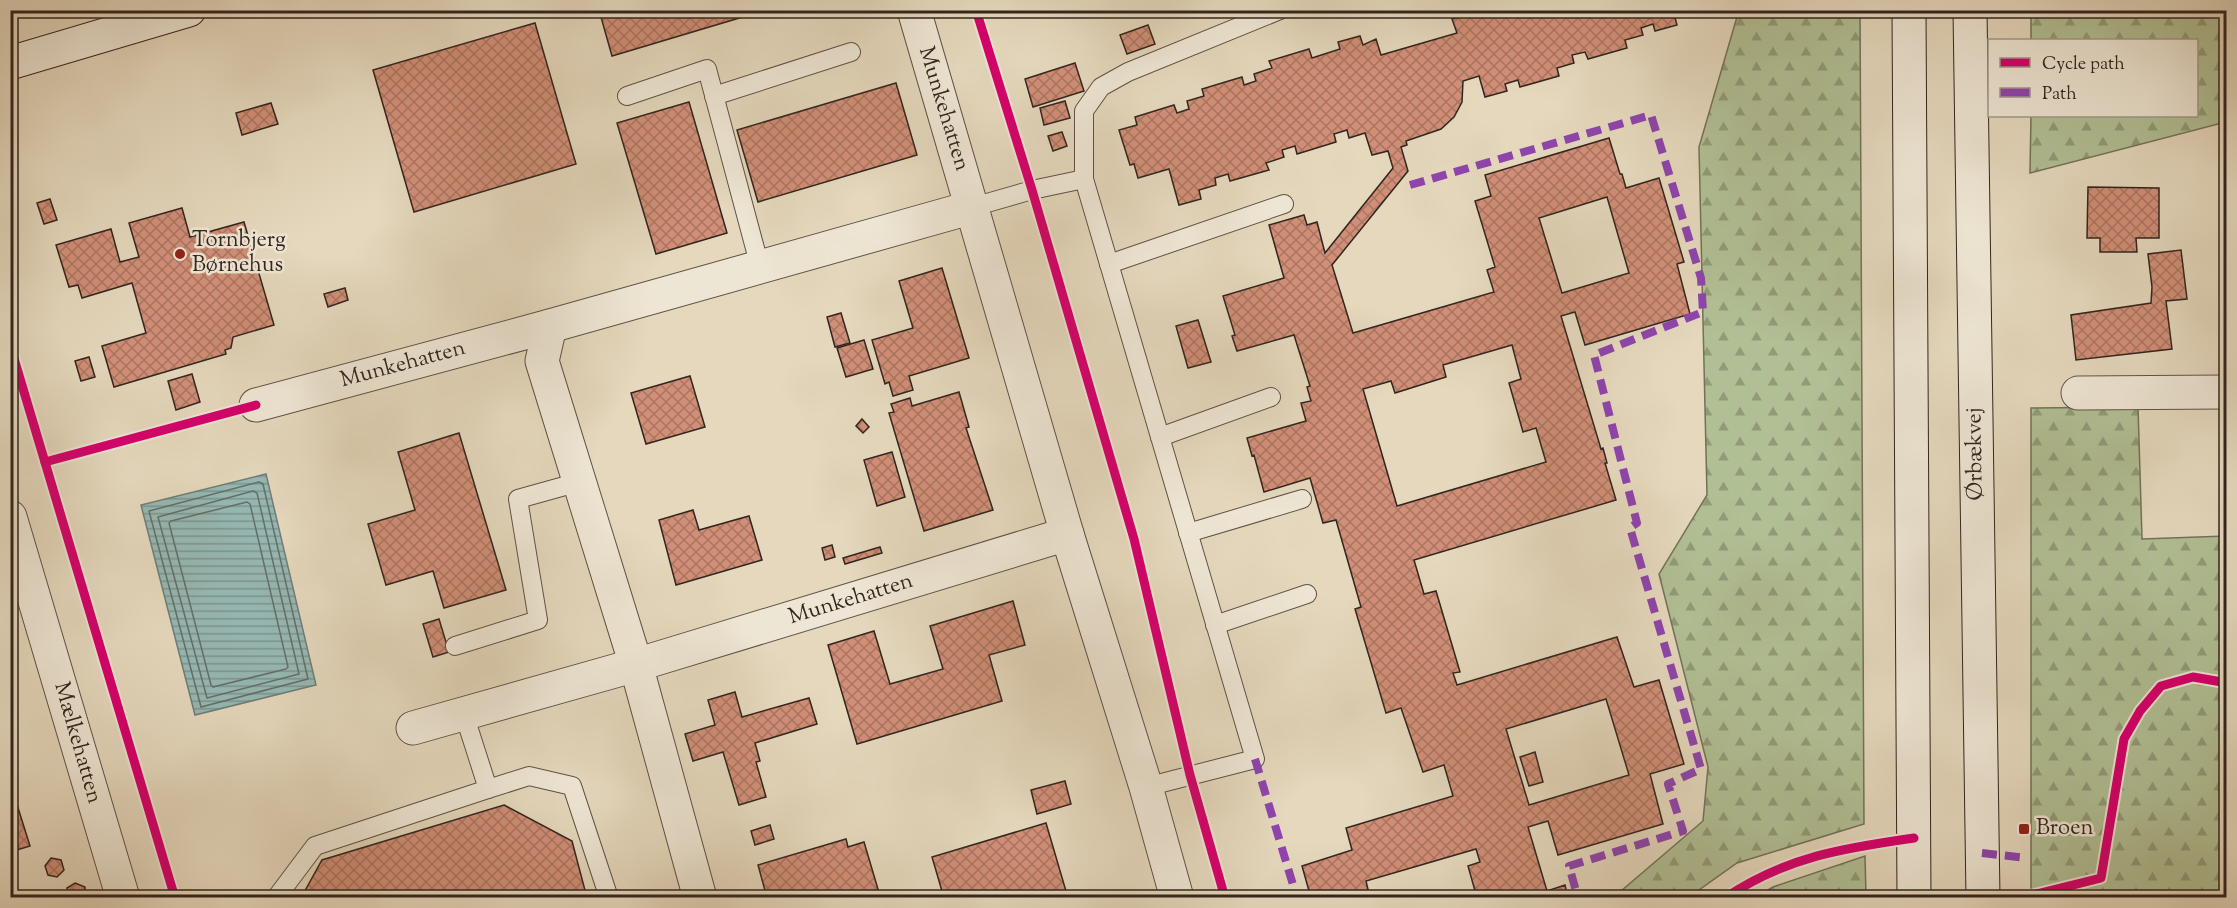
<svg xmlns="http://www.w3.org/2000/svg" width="2237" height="908" font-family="'Sorts Mill Goudy',serif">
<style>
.forest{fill:url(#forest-firs);stroke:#72725a;stroke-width:1.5}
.water{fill:url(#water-rules);stroke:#6e7e78;stroke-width:1.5}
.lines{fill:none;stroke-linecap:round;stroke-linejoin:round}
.shore{stroke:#646f6a;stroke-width:1.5}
.building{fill:url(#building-cross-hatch);stroke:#32251f;stroke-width:1.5;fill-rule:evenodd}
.lane-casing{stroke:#5f5246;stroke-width:20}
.street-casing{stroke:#5f5246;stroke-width:35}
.secondary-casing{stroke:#32251f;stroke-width:35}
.lane{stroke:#eee6d4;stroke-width:18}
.street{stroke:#eee6d4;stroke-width:33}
.secondary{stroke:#eee6d4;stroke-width:33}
.quiet{stroke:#8e44ad;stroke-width:8;stroke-dasharray:15 8;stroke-linecap:butt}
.cycleway-casing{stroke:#eee6d4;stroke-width:13}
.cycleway{stroke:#d6006c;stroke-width:9}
.poi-dot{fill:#8f2418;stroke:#eee6d4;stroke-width:2}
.labels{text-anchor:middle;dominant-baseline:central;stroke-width:5;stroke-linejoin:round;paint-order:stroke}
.street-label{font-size:22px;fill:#32251f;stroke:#eee6d4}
.poi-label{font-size:22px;fill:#32251f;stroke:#eee6d4;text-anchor:start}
</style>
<defs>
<pattern id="forest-firs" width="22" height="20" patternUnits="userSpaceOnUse" patternTransform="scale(1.5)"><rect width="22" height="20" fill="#b1bf94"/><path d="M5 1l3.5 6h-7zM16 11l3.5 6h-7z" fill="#919b78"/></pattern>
<pattern id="water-rules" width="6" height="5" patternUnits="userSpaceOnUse" patternTransform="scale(1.5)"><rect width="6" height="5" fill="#96b9b4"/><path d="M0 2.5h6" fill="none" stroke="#7b9692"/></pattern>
<pattern id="building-cross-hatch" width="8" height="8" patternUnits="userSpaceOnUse" patternTransform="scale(1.5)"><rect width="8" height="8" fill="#d18f77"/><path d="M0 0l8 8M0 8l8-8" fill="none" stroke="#aa7561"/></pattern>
</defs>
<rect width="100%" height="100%" fill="#e5d8bd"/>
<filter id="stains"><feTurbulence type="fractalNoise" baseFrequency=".00333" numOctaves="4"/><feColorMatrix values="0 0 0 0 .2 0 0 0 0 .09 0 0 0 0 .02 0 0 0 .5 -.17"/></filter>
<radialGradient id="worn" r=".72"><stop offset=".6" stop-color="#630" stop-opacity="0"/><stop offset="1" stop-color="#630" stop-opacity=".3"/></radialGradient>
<g class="forest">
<polygon points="1739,10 1860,11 1864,824 1737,863 1689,897 1614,897 1703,821 1708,767 1659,574 1707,495 1699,147"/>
<polygon points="2031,11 2226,11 2226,122 2030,173 2031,116 2196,116 2196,40 2031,40"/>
<polygon points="2138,407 2142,539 2226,536 2226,897 2031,898 2031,408"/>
<polygon points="1865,856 1866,897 1756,897 1773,887"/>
</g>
<polygon class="water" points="266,474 316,685 195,715 141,505"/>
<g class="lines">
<g class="shore">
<polygon points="259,482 263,484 308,679 201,707 149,511"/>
<polygon points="253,491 257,493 299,674 207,698 158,517"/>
<polygon points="247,502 250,504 288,667 286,669 213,687 211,685 169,523 171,521"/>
</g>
</g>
<g class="building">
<polygon points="599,10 766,10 612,56"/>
<path d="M1463,10H1673L1677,25L1655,31L1653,24L1641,28L1643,35L1625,40L1627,48L1588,59L1585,52L1572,55L1574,63L1557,68L1559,76L1520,87L1518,80L1505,84L1507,91L1485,97L1479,76L1463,81L1462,102L1454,117L1441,129L1406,141L1407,145L1401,147L1408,171L1332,265L1353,333L1494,292L1487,270L1495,267L1475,201L1491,196L1485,175L1609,138L1620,174H1622L1626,188L1659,178L1684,262L1677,264L1690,314L1585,345L1575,312L1561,316L1601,449L1603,448L1607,463H1605L1616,500L1414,560L1424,594L1436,591L1460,672L1453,673L1457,685L1617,637L1634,687L1659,680L1684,764L1650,774L1663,824L1558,855L1548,821L1528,827L1547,891L1565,885L1568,898H1477L1468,866L1480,862L1476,849L1366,881L1370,898H1311L1302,866L1352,850L1346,828L1453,796L1444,765L1423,772L1401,708L1386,713L1355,609L1361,607L1336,520L1323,523L1310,478L1264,492L1254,455L1252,456L1247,438L1306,421L1301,403L1311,401L1307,387L1310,386L1294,335L1237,351L1232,336L1235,335L1223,296L1284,278L1269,225L1304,215L1307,225L1317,222L1325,253L1393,168L1388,151L1372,155L1365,133L1349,138L1347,130L1334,134L1336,142L1297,154L1295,146L1282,150L1284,157L1266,163L1269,170L1230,181L1228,174L1215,178L1216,185L1199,190L1201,199L1179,205L1169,169L1138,178L1134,164L1130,165L1119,130L1137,125L1135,117L1174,105L1177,113L1189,109L1187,101L1204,96L1202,89L1242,77L1244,85L1256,81L1254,74L1272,68L1269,61L1309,49L1312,58L1340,49L1338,42L1360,36L1363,45L1376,39L1381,55L1457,33L1452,19L1464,16ZM1607,197L1629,273L1562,293L1539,218ZM1512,345L1521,379L1509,383L1523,432L1536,428L1546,462L1397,506L1363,389L1391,381L1395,393L1446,377L1443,365ZM1606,699L1629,775L1529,805L1506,729Z"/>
<polygon points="535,23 576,164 414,212 373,70"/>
<polygon points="1148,25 1155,44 1127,54 1120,35"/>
<polygon points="1075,63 1084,91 1033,107 1025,79"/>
<polygon points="896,83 917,155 758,202 737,130"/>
<polygon points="1065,101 1070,118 1044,125 1040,108"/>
<polygon points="689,102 727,233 656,254 617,123"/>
<polygon points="271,103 278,124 242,135 236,113"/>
<polygon points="1062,132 1067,146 1053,151 1048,136"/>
<polygon points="2088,187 2159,188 2159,238 2136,238 2137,252 2100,252 2100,238 2087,238"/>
<polygon points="50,199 57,220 44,224 37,203"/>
<polygon points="182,208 190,237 244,222 274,325 233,337 231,348 225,350 226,354 114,387 102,346 146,333 132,283 82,298 78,285 69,287 56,245 111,229 120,262 139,257 129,223"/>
<polygon points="2181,250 2187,299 2166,301 2172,349 2076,360 2071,315 2151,303 2152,287 2148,254"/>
<polygon points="942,268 969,358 909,376 913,390 893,396 889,382 885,384 872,340 913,328 899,281"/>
<polygon points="345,288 348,300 328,307 324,294"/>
<polygon points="841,313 850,343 835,347 827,317"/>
<polygon points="1198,320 1211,362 1188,368 1176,326"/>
<polygon points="864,340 873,369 846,377 837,348"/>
<polygon points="89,357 95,377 81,381 75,361"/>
<polygon points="192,374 200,402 176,410 168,381"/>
<polygon points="690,376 705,427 646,444 631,393"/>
<polygon points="959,392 969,427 966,428 993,510 924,531 889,413 894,412 891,404 910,398 912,406"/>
<polygon points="862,419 869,427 863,433 856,426"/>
<polygon points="459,433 506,590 444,608 433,571 386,585 368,524 415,510 398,452"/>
<polygon points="892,452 905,497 877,506 864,460"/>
<polygon points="693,510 699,530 749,516 762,560 676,585 659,520"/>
<polygon points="832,545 835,557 825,560 822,548"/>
<polygon points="880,547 882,553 845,564 843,558"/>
<polygon points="1013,601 1025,645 989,655 1002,701 857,744 828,645 874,631 890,684 943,669 930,626"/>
<polygon points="439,619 449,652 433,657 423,624"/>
<polygon points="735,692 742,717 809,698 817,724 755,743 760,761 756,762 766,797 739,805 723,752 693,761 685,734 715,725 708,700"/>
<polygon points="10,728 17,751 10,753"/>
<polygon points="1535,752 1543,782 1529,786 1520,757"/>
<polygon points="1065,781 1071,804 1037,814 1031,790"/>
<polygon points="14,795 30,846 10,852 10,796"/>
<polygon points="504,805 572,841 587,898 301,898 322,860"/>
<polygon points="1046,823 1068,898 944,898 932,857"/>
<polygon points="770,825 774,839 755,845 751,831"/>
<polygon points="846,839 848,847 864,842 880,896 874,898 767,898 758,865"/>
<polygon points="51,858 61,860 64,870 57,877 48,875 45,866"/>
<polygon points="75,883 85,887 85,898 67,898 67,888"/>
</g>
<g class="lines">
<g class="lane-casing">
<g id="lane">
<polyline points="627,96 707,69 760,267"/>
<polyline points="714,96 851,52"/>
<polyline points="1084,179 1084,111 1101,87 1128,72 1280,10"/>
<polyline points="973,207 1032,190 1084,179 1255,759 1146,787"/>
<polyline points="1109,264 1284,204"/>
<polyline points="1160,437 1271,397"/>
<polyline points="1188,533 1302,499"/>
<polyline points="1215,625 1307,594"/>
<polyline points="455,646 538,620 518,499 579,482"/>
<polyline points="488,789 529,776 572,786 609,898"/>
<polyline points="276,898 315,846 488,789 464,714"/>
</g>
</g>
<g class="street-casing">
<g id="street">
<polyline points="914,10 1067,534 1146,787 1177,898"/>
<polyline points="550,326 542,361 636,665 700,898"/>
<polyline points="2078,393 2226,392"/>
<polyline points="256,405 550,326 973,207"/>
<polyline points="10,517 123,898"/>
<polyline points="413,728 636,665 1067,534"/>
</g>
</g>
<g class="secondary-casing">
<g id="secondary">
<polyline points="1909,10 1914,898"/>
<polyline points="1970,10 1983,898"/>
<polyline points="10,63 189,10"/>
</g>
</g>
<use href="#lane" class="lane"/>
<use href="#street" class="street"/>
<use href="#secondary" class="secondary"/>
<g class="quiet">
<polyline points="1410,185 1651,115 1701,278 1703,312 1594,355 1637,523 1630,528 1701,769 1668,784 1683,831 1569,866 1578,898"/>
<polyline points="1255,759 1297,898"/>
<polyline points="1982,853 2026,858"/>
</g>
<g class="cycleway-casing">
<g id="cycleway">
<polyline points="976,10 1032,190 1134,539 1190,775 1225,898"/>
<polyline points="10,345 175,898"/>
<polyline points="45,462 256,405"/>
<path d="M1725,898C1785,857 1844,848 1914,838"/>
<polyline points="2021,898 2101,878 2124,739 2140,711 2161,686 2193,677 2222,682 2226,685"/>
</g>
</g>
<use href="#cycleway" class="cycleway"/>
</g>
<g class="poi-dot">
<circle cx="180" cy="254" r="6"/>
<rect x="2018" y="823" width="12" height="12" rx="3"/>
</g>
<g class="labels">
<g class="street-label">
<text transform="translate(943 109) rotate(73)">Munkehatten</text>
<text transform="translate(403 365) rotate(-15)">Munkehatten</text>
<text transform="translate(1976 454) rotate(-91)">Ørbækvej</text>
<text transform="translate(851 600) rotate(-17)">Munkehatten</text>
<text transform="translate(77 743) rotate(74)">Mælkehatten</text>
</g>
<g class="poi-label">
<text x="192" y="241">Tornbjerg<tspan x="192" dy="25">Børnehus</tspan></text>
<text x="2036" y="829">Broen</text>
</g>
</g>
<rect width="2237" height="908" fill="none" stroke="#e5d8bd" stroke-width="36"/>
<rect x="12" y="12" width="2213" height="884" fill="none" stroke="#32251f" stroke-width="3"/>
<rect x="18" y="18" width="2201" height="872" fill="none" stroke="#32251f" stroke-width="1.5"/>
<rect x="1988" y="39" width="210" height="78" fill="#eee6d4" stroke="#a3998c" stroke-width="1.5"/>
<rect x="2000" y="58" width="30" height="9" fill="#d6006c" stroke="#a3998c" stroke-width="1.5"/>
<text x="2042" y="69" font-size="18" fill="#32251f">Cycle path</text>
<rect x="2000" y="88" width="30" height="9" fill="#8e44ad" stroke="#a3998c" stroke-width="1.5"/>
<text x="2042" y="99" font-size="18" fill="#32251f">Path</text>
<rect width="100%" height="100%" filter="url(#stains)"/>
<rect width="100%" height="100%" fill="url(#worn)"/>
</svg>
